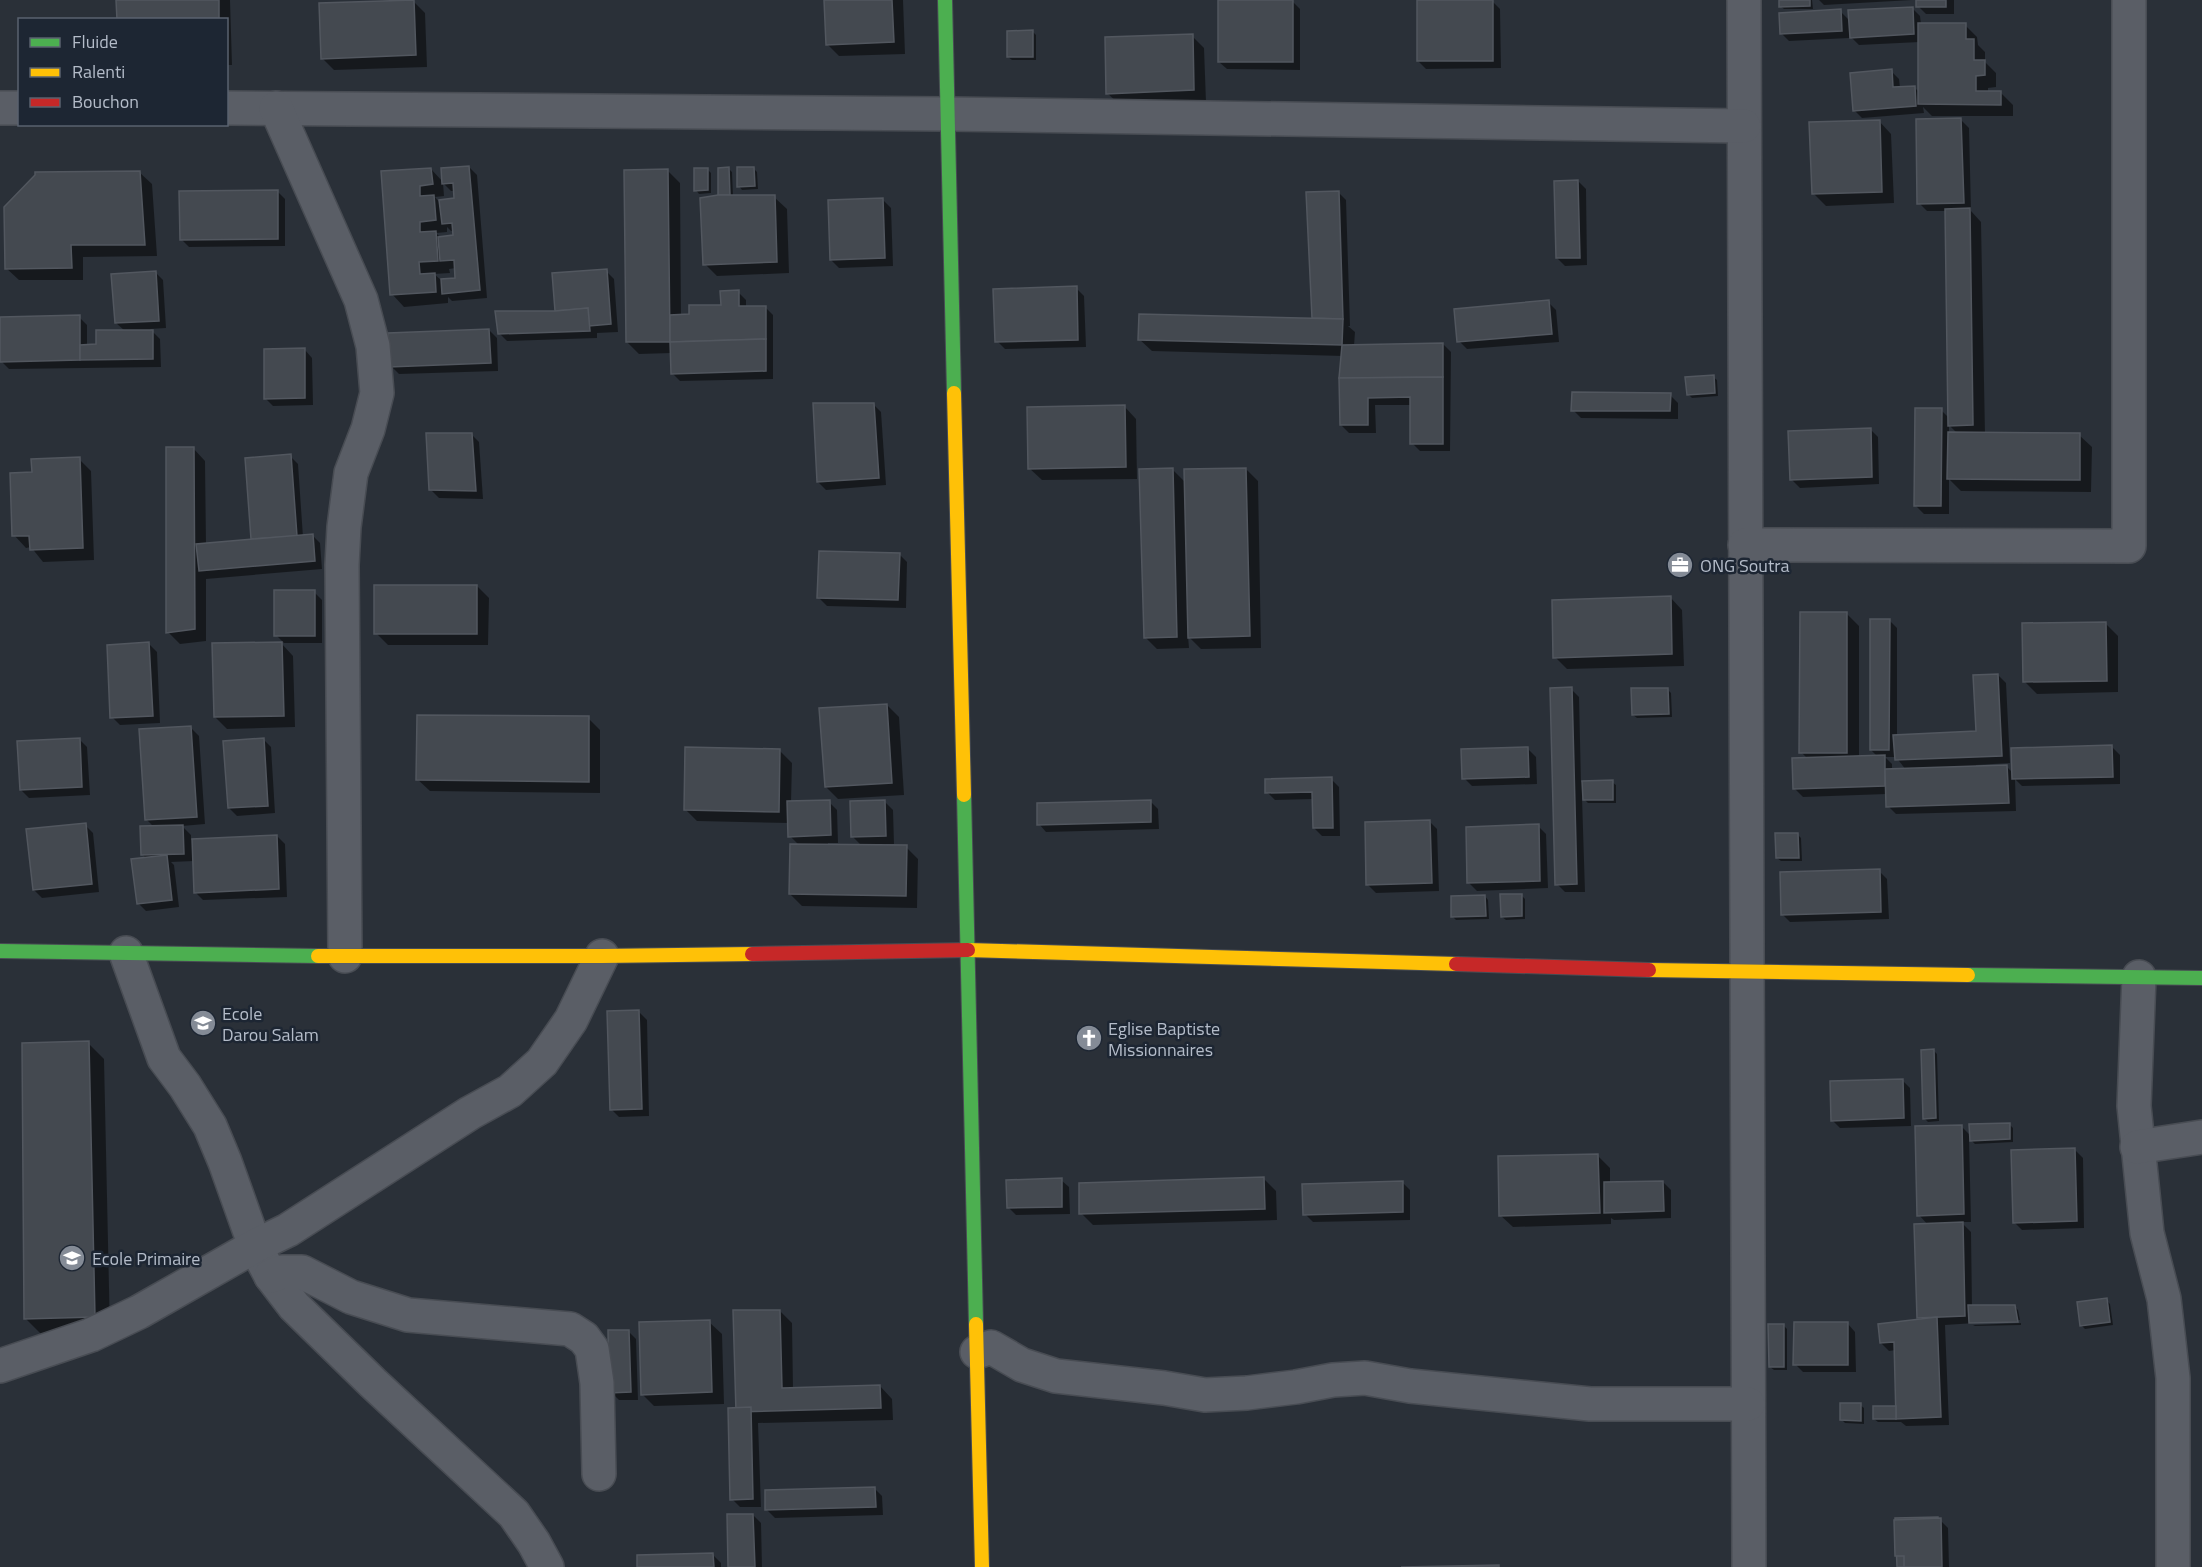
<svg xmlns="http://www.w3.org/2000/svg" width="2202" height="1567" font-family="'Titillium Web',sans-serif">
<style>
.shadow{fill:#0007;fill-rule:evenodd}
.building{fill:#444950;stroke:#52575f;stroke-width:1.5}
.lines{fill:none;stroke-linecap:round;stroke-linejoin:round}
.street-casing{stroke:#484c53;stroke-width:36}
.fast-casing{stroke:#484c53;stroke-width:16}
.slow-casing{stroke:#484c53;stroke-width:16}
.jam-casing{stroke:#484c53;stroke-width:16}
.street{stroke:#5a5e66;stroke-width:33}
.fast{stroke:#4caf50;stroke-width:14}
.slow{stroke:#ffc107;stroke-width:14}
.jam{stroke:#c62828;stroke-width:14}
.labels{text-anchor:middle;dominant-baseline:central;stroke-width:5;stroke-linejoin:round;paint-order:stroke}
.poi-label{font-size:18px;fill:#b4bcc9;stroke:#1d2633;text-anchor:start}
</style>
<rect width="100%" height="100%" fill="#2a3038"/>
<g class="shadow">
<polygon points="118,0 230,0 232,65 226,65 226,20 119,20"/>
<polygon points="826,0 903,0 905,54 839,56 827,44"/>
<polygon points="1780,0 1812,0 1813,9 1784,9 1780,6"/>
<polygon points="1819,0 1912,0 1824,5"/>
<polygon points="1918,0 1954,0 1954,14 1926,14 1918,6"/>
<polygon points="413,1 425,13 427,67 334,70 322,58"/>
<polygon points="1292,1 1300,9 1300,70 1227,69 1219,62"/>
<polygon points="1492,1 1500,9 1501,68 1426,69 1418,61"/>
<polygon points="1912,8 1920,16 1921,24 1965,25 1977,37 1978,45 1985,52 1985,62 1996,73 1996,87 1988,88 1988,92 2001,93 2013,105 2013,116 1932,116 1923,107 1924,113 1862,118 1854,110 1891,71 1899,79 1900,88 1914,87 1920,93 1920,42 1859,45 1849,35 1849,38 1789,41 1781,33 1840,11 1850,21"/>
<polygon points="1033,32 1036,35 1036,60 1012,60 1008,57"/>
<polygon points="1192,36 1204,48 1206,102 1120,105 1107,93"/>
<path d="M1961,120L1969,128L1971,211L1981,222L1985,434L2079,435L2092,447L2091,492L1961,491L1949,479V514H1924L1916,506L1941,410L1949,418L1947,211H1927L1919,203ZM1949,425L1958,434H1949Z"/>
<polygon points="1879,121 1891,134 1894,203 1826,206 1814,194"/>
<path d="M469,167L477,175L487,298L452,301L448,297V303L404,307L392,294L383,172L431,169L443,182ZM443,183L451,191H455L456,200L441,204L435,197L444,196ZM447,227L451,231H454L455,237L441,238L436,233L447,232ZM456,268L457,279L441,280L434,274L450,273L449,269Z"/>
<polygon points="753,168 757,172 758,189 742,190 739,186"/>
<polygon points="707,169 711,173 711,193 699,194 696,190"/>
<polygon points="729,169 732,172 733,197 774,197 787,209 789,273 717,276 705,264 720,196"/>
<polygon points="668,171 680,183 681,316 691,315 722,306 738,292 746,300 746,308 765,307 773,315 773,379 680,381 672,373 672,353 639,354 627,342"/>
<polygon points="139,172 152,184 157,256 83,257 83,280 19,280 6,268"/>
<polygon points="1578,181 1586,189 1587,265 1565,266 1557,258"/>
<polygon points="277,191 285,199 285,246 189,247 181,239"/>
<polygon points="1338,192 1346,200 1350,326 1348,326 1355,332 1354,346 1443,344 1451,352 1450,451 1420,451 1412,443 1412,405 1375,405 1376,433 1349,433 1341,425 1343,356 1152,351 1139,339 1314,319 1308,194"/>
<polygon points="883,200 891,208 893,266 839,268 831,260"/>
<polygon points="606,271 614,279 618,332 597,333 597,338 507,341 499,333 556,312"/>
<polygon points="155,272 163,280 166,328 150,329 160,339 161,367 9,369 1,361 79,317 87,325 87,346 98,346 125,331 116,323"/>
<polygon points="1076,288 1084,296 1086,347 1005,349 997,341"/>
<polygon points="1548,302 1556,310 1559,342 1467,349 1459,341"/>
<polygon points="489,330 497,338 498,371 399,374 391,366"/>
<polygon points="305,350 312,358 313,405 273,406 265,398"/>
<polygon points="1713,377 1717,380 1718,396 1692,398 1688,394"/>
<polygon points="1670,395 1678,403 1678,419 1581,418 1573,410"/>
<polygon points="873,404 881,412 886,485 826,490 818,482"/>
<polygon points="1124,406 1136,419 1137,479 1042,480 1029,468"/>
<polygon points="1870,429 1878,437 1879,484 1800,488 1792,480"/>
<polygon points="471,434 479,442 483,499 439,498 431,490"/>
<polygon points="193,448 205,461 206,544 253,541 247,459 290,456 298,464 303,537 312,535 320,543 322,569 206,579 206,641 180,644 168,632"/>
<polygon points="79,459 91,471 94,560 43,562 31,547 26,548 14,535 33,474"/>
<polygon points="1172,469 1186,483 1246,469 1258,481 1261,648 1201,649 1188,636 1189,648 1157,649 1145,637"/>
<polygon points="899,554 907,562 906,608 827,606 819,598"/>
<polygon points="477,586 489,598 488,645 388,645 376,633"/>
<polygon points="314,592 322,600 322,643 284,643 276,635"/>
<polygon points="1670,597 1682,610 1684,666 1567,669 1555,657"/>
<path d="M1847,614L1859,626V757H1878L1871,750L1889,620L1897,628V736L1977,733L1998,675L2006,683L2010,763L1976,765V768L2007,767L2014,774L2112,747L2120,755V784L2022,786L2015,779L2016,811L1896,814L1888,806L1887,794L1803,797L1795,789L1808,759L1801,752ZM1885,757H1896L1906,770H1892V764Z"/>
<polygon points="2105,623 2118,636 2118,692 2037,694 2025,682"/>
<polygon points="281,643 293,656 295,727 227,729 215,717"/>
<polygon points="149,644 157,652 160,723 120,725 112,717"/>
<polygon points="1571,689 1579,697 1581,782 1612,782 1616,785 1616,803 1588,803 1582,797 1585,892 1565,892 1557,884"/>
<polygon points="1667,689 1671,693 1672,717 1637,718 1633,715"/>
<polygon points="887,705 899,717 904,795 838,799 826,787"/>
<polygon points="588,718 600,730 600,793 430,791 417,779"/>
<polygon points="191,728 199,736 205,824 182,826 191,835 191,840 277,836 285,844 287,897 203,900 195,892 194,861 171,862 174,865 179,907 146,911 138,903 147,859 142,854 155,828 147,820"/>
<polygon points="79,739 87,747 90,795 29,798 21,790"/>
<polygon points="263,739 271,747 275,813 237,816 229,808"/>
<polygon points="1528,749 1536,757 1537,784 1472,786 1464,778"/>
<polygon points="780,751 792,763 791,802 829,802 837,810 838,843 828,843 828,846 862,846 853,837 885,802 893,810 894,844 886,844 886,846 906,847 918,859 917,908 802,906 790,894 799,845 790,836 789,823 697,821 685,809"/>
<polygon points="1331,779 1339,787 1340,836 1322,836 1314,828 1314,799 1275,800 1267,792"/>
<polygon points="1150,801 1158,809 1159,829 1046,832 1039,824"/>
<polygon points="1429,821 1437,829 1439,891 1376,893 1368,885"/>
<polygon points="85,825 93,833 99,892 42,898 34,890"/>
<polygon points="1538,826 1546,834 1548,888 1477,891 1469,883"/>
<polygon points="1797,834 1801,838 1802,861 1781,861 1777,858"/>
<polygon points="1879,871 1887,879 1889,919 1790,922 1782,914"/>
<polygon points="1521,895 1525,899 1525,919 1506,920 1502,917"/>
<polygon points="1485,896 1488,900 1489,919 1456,920 1453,917"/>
<polygon points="639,1012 647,1020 649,1116 619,1117 611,1109"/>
<polygon points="88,1043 104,1059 110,1333 41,1334 25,1318"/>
<polygon points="1934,1051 1937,1054 1939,1121 1928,1122 1924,1118"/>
<polygon points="1902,1080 1910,1088 1911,1126 1840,1128 1832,1120"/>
<polygon points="2009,1124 2013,1128 2013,1142 1975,1144 1969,1138 1971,1222 1961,1222 1971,1232 1972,1307 2014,1306 2018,1310 2020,1320 1945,1325 1949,1425 1906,1426 1901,1422 1878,1422 1874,1419 1898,1407 1896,1350 1889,1351 1881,1343 1922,1320 1918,1317 1928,1225 1919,1215 1961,1126 1971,1136"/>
<polygon points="2075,1150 2083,1158 2084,1228 2022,1230 2014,1222"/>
<polygon points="1598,1156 1610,1168 1610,1183 1663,1182 1671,1190 1671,1218 1614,1220 1611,1218 1611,1224 1513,1227 1500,1215"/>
<polygon points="1264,1179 1276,1191 1277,1220 1093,1225 1081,1213"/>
<polygon points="1061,1180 1069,1187 1070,1214 1016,1215 1008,1207"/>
<polygon points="1402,1182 1410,1190 1410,1220 1313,1222 1305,1214"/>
<polygon points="2106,1300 2110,1304 2113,1325 2085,1329 2081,1325"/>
<polygon points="780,1311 792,1323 793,1389 880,1386 892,1399 893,1420 758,1423 761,1507 740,1507 732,1499 737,1409"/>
<polygon points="709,1322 722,1334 724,1404 654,1406 642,1394"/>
<polygon points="2021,1323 2021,1325 1975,1326 1973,1325"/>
<polygon points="1848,1324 1855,1332 1856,1372 1803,1372 1795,1364"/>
<polygon points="1783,1325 1787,1329 1787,1370 1774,1370 1770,1367"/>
<polygon points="628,1331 636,1339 638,1400 619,1400 611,1392"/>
<polygon points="1860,1405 1864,1408 1864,1424 1845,1423 1842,1420"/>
<polygon points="874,1488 882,1496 883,1515 775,1518 767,1510"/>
<polygon points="753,1515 761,1523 762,1567 730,1567"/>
<polygon points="1940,1520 1948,1528 1949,1567 1897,1567"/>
<polygon points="713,1555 721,1563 721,1567 639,1567"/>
</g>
<g class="building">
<polygon points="116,0 219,0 219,20 117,20"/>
<polygon points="414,0 416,55 321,59 319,3"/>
<polygon points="824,0 892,0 894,42 826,45"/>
<rect x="1218" y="0" width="75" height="62"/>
<rect x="1417" y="0" width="76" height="61"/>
<polygon points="1779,0 1810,0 1810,6 1779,7"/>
<rect x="1916" y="0" width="30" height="7"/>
<polygon points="1913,7 1914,34 1850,38 1848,10"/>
<polygon points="1841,9 1842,31 1780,34 1779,13"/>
<polygon points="1918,23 1966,23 1966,39 1974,39 1974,60 1985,60 1985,75 1976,76 1976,91 2001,91 2001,105 1918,104"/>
<polygon points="1033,30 1033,57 1007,57 1007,31"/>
<polygon points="1193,34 1194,90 1106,94 1105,37"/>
<polygon points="1892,69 1893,87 1915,86 1916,106 1853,111 1850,73"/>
<polygon points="1961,118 1964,203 1917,204 1916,119"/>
<polygon points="1880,120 1882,192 1812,194 1809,122"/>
<polygon points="469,166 480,290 442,294 441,279 455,278 454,260 440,261 438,237 453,235 452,223 442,224 439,200 454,198 453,183 442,184 441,168"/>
<polygon points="729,167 730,195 718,195 718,168"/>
<polygon points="737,167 754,167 755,186 737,187"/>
<polygon points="431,168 433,184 420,186 420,196 434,195 436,220 420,222 420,232 436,231 438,261 419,262 420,274 435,273 436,292 390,295 381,171"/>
<polygon points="694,168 708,168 708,190 694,191"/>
<polygon points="668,169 670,342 626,342 624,170"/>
<polygon points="140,171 145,245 71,245 72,268 5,269 4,207 35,175 35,172"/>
<polygon points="1578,180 1580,258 1556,258 1554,181"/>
<polygon points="278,190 278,239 180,240 179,191"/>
<polygon points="1339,191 1343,319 1312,318 1306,192"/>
<polygon points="718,195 775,195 777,262 703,265 700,198"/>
<polygon points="883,198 885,258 830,260 828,200"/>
<polygon points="1970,208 1973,425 1948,426 1945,209"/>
<polygon points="607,269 611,324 589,326 588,308 555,311 552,273"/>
<polygon points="156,271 159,321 115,323 111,274"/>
<polygon points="1077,286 1078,340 995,342 993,289"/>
<polygon points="739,290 739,306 766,306 766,339 670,342 670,315 689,314 689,305 721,305 720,291"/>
<polygon points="1549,300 1552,334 1457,342 1454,309"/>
<polygon points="588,308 590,331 498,334 495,311 555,311"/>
<polygon points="1139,314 1343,319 1342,345 1138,340"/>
<polygon points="80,315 80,360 0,362 0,317"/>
<polygon points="489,329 491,363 389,367 388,333"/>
<polygon points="96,330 153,330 153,359 80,360 80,345 96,344"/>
<polygon points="766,339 766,371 671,374 670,342"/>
<polygon points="1443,343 1443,377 1339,378 1342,345"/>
<polygon points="305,348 305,398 264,399 264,349"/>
<polygon points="1714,375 1715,393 1687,395 1685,377"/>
<polygon points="1443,377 1443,444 1410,444 1410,397 1368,398 1368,425 1340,425 1339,378"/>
<polygon points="1572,392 1671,393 1670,411 1571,411"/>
<polygon points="813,403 874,403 879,478 817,482"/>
<polygon points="1125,405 1126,467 1028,469 1027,407"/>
<polygon points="1915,408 1942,408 1941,506 1914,506"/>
<polygon points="1871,428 1872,477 1790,480 1788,431"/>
<polygon points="1948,432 2080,433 2080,480 1947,479"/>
<polygon points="426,433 472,433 476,491 429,490"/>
<polygon points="166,447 194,447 195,629 166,633"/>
<polygon points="291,454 297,536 251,539 245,458"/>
<polygon points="80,457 83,548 30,550 29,536 12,536 10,473 32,472 31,459"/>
<polygon points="1173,468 1177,637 1144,638 1139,469"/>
<polygon points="1246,468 1250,636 1188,638 1184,469"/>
<polygon points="313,534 315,561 199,571 196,544"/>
<polygon points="819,551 900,553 898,600 817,598"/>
<rect x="374" y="585" width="103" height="49"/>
<rect x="274" y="590" width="41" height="46"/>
<polygon points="1671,596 1672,654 1553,658 1552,600"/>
<polygon points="1800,612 1847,612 1847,753 1799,753"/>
<polygon points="1870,619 1890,619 1889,750 1870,750"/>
<polygon points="2106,622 2107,681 2023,682 2022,623"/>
<polygon points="149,642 153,716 110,718 107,645"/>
<polygon points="282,642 284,716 214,717 212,643"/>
<polygon points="1998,674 2002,756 1895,760 1893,735 1976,731 1973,675"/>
<polygon points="1572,687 1577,884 1555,885 1550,688"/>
<polygon points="1631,688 1668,688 1669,714 1632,715"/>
<polygon points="887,704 892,783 825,787 819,708"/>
<polygon points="417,715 589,716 589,782 416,780"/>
<polygon points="191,726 197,817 145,820 139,729"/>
<polygon points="80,738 82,787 20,790 17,741"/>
<polygon points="264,738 268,806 228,808 223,741"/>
<polygon points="2112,745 2113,777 2012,779 2011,748"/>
<polygon points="685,747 780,749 779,812 684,810"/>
<polygon points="1528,747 1529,777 1462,779 1461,749"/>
<polygon points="1885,755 1885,786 1793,789 1792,758"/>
<polygon points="2007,765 2009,803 1886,807 1885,769"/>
<polygon points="1332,777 1333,828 1313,828 1312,792 1265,793 1265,779"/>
<polygon points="1613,780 1613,800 1583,800 1582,781"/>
<polygon points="830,800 831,835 788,837 787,801"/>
<polygon points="885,800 886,836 851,837 850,801"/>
<polygon points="1151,800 1151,822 1037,825 1037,803"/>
<polygon points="1430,820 1432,883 1366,885 1365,822"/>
<polygon points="86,823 92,884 33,890 26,829"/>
<polygon points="1539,824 1540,881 1467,883 1466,827"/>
<polygon points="183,825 184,854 141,855 140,826"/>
<polygon points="1775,833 1798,833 1799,858 1776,858"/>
<polygon points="277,835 279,889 194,893 192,839"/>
<polygon points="790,844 907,845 906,896 789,894"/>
<polygon points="167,855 172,900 137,904 131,859"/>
<polygon points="1880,869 1881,912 1781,915 1780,872"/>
<polygon points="1500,894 1522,894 1522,916 1501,917"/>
<polygon points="1485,895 1486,916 1451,917 1451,896"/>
<polygon points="639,1010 642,1109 610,1110 607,1011"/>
<polygon points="89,1041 95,1317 24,1319 22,1043"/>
<polygon points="1934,1049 1936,1118 1923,1119 1921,1050"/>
<polygon points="1903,1079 1904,1118 1831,1121 1830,1081"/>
<polygon points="2010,1123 2010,1139 1970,1141 1969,1124"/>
<polygon points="1962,1125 1964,1214 1917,1216 1915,1126"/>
<polygon points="2075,1148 2077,1221 2013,1223 2011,1150"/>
<polygon points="1598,1154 1600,1213 1499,1216 1498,1156"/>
<polygon points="1264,1177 1265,1209 1079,1214 1079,1183"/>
<polygon points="1062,1178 1062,1207 1007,1208 1006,1180"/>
<polygon points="1403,1181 1403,1212 1303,1215 1302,1184"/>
<polygon points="1663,1181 1664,1211 1604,1213 1604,1182"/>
<polygon points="1963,1222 1965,1316 1917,1318 1914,1224"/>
<polygon points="2107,1298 2110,1322 2080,1326 2077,1302"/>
<polygon points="1968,1305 2015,1305 2018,1322 1969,1323"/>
<polygon points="733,1310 780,1310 782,1388 880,1385 881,1408 736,1412"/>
<polygon points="1937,1317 1941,1417 1896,1419 1894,1342 1880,1343 1878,1324"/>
<polygon points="710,1320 712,1392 641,1395 639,1322"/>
<polygon points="1794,1322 1848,1322 1848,1365 1793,1365"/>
<polygon points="1768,1324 1784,1324 1784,1367 1769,1367"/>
<polygon points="608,1330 629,1330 631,1392 609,1393"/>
<polygon points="1840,1403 1861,1403 1861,1421 1840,1420"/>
<rect x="1873" y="1406" width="23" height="13"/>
<polygon points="751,1407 753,1499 730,1500 728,1408"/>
<polygon points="875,1487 876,1507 765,1510 765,1490"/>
<polygon points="727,1514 753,1514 755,1567 728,1567"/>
<polygon points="1938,1517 1939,1567 1897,1567 1895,1518"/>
<polygon points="1941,1518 1942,1567 1904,1567 1904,1556 1895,1556 1894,1520"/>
<polygon points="713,1553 714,1567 637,1567 637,1555"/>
<polygon points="1499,1565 1499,1567 1401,1567"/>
</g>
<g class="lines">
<g class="street-casing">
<g id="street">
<polyline points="1744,0 1749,1567"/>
<polyline points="0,108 20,108"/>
<polyline points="226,108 948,114 1744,126"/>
<polyline points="276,108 361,300 373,346 377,393 368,429 351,473 344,527 342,565 345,956"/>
<polyline points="1745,545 2129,546 2129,0"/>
<polyline points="126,953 164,1058 185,1086 210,1126 225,1162 255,1246 271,1276 294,1306 373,1383 514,1514 534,1543 547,1567"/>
<polyline points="2139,977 2134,1106 2147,1233 2164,1299 2173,1378 2173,1567"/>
<polyline points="2137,1147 2202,1137"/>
<polyline points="271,1276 282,1272 302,1272 351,1297 408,1315 570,1329 584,1338 592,1349 597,1383 599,1474"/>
<polyline points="977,1352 991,1347 1022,1365 1056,1376 1164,1388 1205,1395 1247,1393 1296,1387 1333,1380 1365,1378 1410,1386 1590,1404 1748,1404"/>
<polyline points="0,1366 91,1335 139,1312 255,1246 288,1230 470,1113 510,1091 542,1062 571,1020 602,956"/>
</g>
</g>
<g class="fast-casing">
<g id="fast">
<polyline points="945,0 954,393"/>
<polyline points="964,795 976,1324"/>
<polyline points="0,951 318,956"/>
<polyline points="1968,975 2202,978"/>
</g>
</g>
<g class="slow-casing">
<g id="slow">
<polyline points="954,393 964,795"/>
<polyline points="968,950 1456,964"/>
<polyline points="318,956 602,956 752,954"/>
<polyline points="1649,970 1968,975"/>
<polyline points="976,1324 982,1567"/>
</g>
</g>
<g class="jam-casing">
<g id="jam">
<polyline points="752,954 968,950"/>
<polyline points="1456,964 1649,970"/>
</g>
</g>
<use href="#street" class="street"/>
<use href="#fast" class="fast"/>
<use href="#slow" class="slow"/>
<use href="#jam" class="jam"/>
</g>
<defs>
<g id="office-disc" transform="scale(1.35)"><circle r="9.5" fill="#848b96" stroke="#1d2633"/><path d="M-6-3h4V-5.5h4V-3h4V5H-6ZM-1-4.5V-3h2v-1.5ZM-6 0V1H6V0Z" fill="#fff"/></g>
<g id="school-disc" transform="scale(1.35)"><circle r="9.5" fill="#848b96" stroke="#1d2633"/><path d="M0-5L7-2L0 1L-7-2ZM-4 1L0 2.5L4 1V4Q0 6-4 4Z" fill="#fff"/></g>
<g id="church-disc" transform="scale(1.35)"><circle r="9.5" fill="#848b96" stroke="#1d2633"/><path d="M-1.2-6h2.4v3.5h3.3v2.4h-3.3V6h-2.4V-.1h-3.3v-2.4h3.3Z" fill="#fff"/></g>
</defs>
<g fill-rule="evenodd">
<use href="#office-disc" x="1680" y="565"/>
<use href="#school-disc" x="203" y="1023"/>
<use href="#church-disc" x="1089" y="1038"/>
<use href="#school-disc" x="72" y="1258"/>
</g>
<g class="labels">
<g class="poi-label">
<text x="1700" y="565">ONG Soutra</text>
<text x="222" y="1013">Ecole<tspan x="222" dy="21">Darou Salam</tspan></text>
<text x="1108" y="1028">Eglise Baptiste<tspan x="1108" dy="21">Missionnaires</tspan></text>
<text x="92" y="1258">Ecole Primaire</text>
</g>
</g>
<rect x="18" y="18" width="210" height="108" fill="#1d2633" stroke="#59626f" stroke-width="1.5"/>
<rect x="30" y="38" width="30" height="9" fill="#4caf50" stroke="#59626f" stroke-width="1.5"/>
<text x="72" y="48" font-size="18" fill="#b4bcc9">Fluide</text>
<rect x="30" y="68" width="30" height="9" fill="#ffc107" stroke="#59626f" stroke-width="1.5"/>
<text x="72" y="78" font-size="18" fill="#b4bcc9">Ralenti</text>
<rect x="30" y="98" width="30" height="9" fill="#c62828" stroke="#59626f" stroke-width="1.5"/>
<text x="72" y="108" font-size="18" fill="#b4bcc9">Bouchon</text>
</svg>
